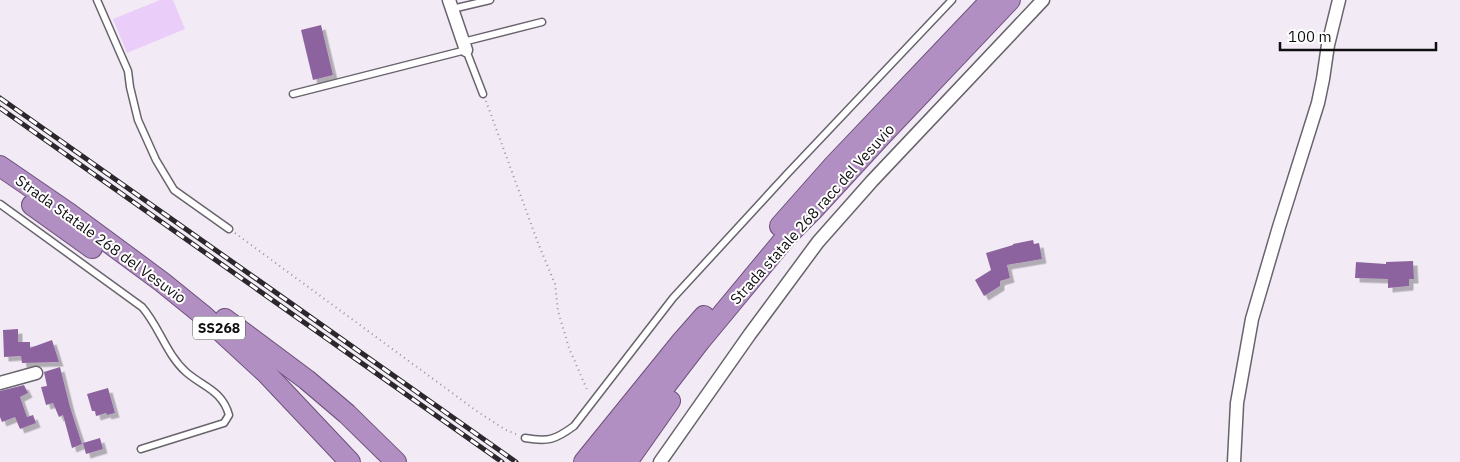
<svg xmlns="http://www.w3.org/2000/svg" width="1460" height="462" font-family="'IBM Plex Sans',sans-serif">
<style>
.green{fill:#eacdf9}
.building{fill:#8c649f;filter:url(#shadow)}
.lines{fill:none;stroke-linecap:round;stroke-linejoin:round}
.service-casing{stroke:#69636c;stroke-width:9}
.minor-casing{stroke:#69636c;stroke-width:15}
.trunk-casing{stroke:#6d507b;stroke-width:22}
.path{stroke:#99939c;stroke-width:2;stroke-dasharray:1 4;stroke-linecap:butt}
.service{stroke:#fff;stroke-width:6}
.minor{stroke:#fff;stroke-width:12}
.trunk{stroke:#b28fc2;stroke-width:20}
.rail-casing{stroke:#2b272c;stroke-width:5}
.rail{stroke:#fff;stroke-width:3;stroke-dasharray:9;stroke-linecap:butt}
.labels{text-anchor:middle;dominant-baseline:central;stroke-width:4;stroke-linejoin:round;paint-order:stroke}
.shield{fill:#fff;stroke:#585659;stroke-width:1}
.shield-label{font-size:14px;font-weight:bold;fill:#110e12}
.street-label{font-size:15px;fill:#110e12;stroke:#fff}
</style>
<defs>
<filter id="shadow"><feDropShadow dx="4.5" dy="4.5" stdDeviation="0" flood-color="#0004"/></filter>
</defs>
<rect width="100%" height="100%" fill="#f2ebf6"/>
<polygon class="green" points="160,0 173,0 185,29 127,53 113,19"/>
<g class="building">
<polygon points="321,25 333,75 313,80 301,30"/>
<polygon points="1033,240 1034,244 1039,243 1042,259 1007,265 1010,278 1000,281 1000,286 984,296 975,280 991,270 986,253 1013,245 1013,244"/>
<polygon points="1413,261 1414,279 1409,279 1409,286 1388,288 1388,279 1355,278 1356,262 1386,264 1386,262"/>
<polygon points="18,329 18,342 30,342 30,348 52,340 59,362 22,363 21,356 4,357 3,330"/>
<polygon points="60,367 70,407 82,444 72,448 63,415 59,417 53,403 46,405 41,387 47,386 44,372"/>
<polygon points="24,385 28,393 20,397 27,417 33,415 36,423 20,429 15,417 2,422 0,417 0,391"/>
<polygon points="108,388 115,413 107,415 106,413 96,416 95,411 92,411 87,394"/>
<polygon points="100,438 103,449 86,454 83,443"/>
</g>
<g class="lines">
<g class="service-casing">
<g id="service">
<polyline points="97,0 128,71 130,87 138,120 156,160 174,190 229,229"/>
<polyline points="452,9 490,0"/>
<polyline points="463,42 542,22"/>
<polyline points="293,94 466,50 483,94"/>
<path d="M0,204L142,307C159,326 166,354 186,372C203,387 222,390 229,415L224,423L141,449"/>
<path d="M525,438C548,442 555,440 574,426L673,298L788,173L952,0"/>
</g>
</g>
<g class="minor-casing">
<g id="minor">
<polyline points="449,0 466,50"/>
<polyline points="0,383 36,373"/>
<polyline points="660,462 750,334 818,242 872,181 1043,0"/>
<polyline points="1234,462 1237,403 1252,319 1279,227 1318,103 1323,79 1328,45 1339,0"/>
</g>
</g>
<g class="trunk-casing">
<g id="trunk">
<polyline points="0,166 70,214 162,282 204,316 266,373 350,462"/>
<polyline points="32,205 92,248"/>
<polyline points="780,226 834,165 991,0"/>
<polyline points="225,319 307,380 347,414 396,462"/>
<polyline points="584,462 682,341 704,316"/>
<polyline points="607,462 700,341 787,236 812,211 882,135 1010,0"/>
<polyline points="627,462 670,401"/>
</g>
</g>
<g class="path">
<polyline points="486,101 538,243 555,284 558,311 569,348 588,392"/>
<polyline points="235,233 478,412 506,430 518,435"/>
</g>
<use href="#service" class="service"/>
<use href="#minor" class="minor"/>
<use href="#trunk" class="trunk"/>
<g class="rail-casing">
<g id="rail">
<polyline points="0,98 516,462"/>
<polyline points="0,108 502,462"/>
</g>
</g>
<use href="#rail" class="rail"/>
</g>
<g class="labels">
<rect class="shield" x="193" y="316.5" width="52" height="23" rx="4"/>
<g class="shield-label">
<text x="219" y="328">SS268</text>
</g>
<g class="street-label">
<text transform="translate(812 214) rotate(-48)">Strada statale 268 racc del Vesuvio</text>
<text transform="translate(101 239) rotate(36)">Strada Statale 268 del Vesuvio</text>
</g>
</g>
<path d="M1280 42v8h156v-8" fill="none" stroke="#110e12" stroke-width="2.5"/>
<text x="1288" y="42" font-size="15" fill="#110e12" stroke="#ffffff" stroke-width="4" paint-order="stroke">100 m</text>
</svg>
